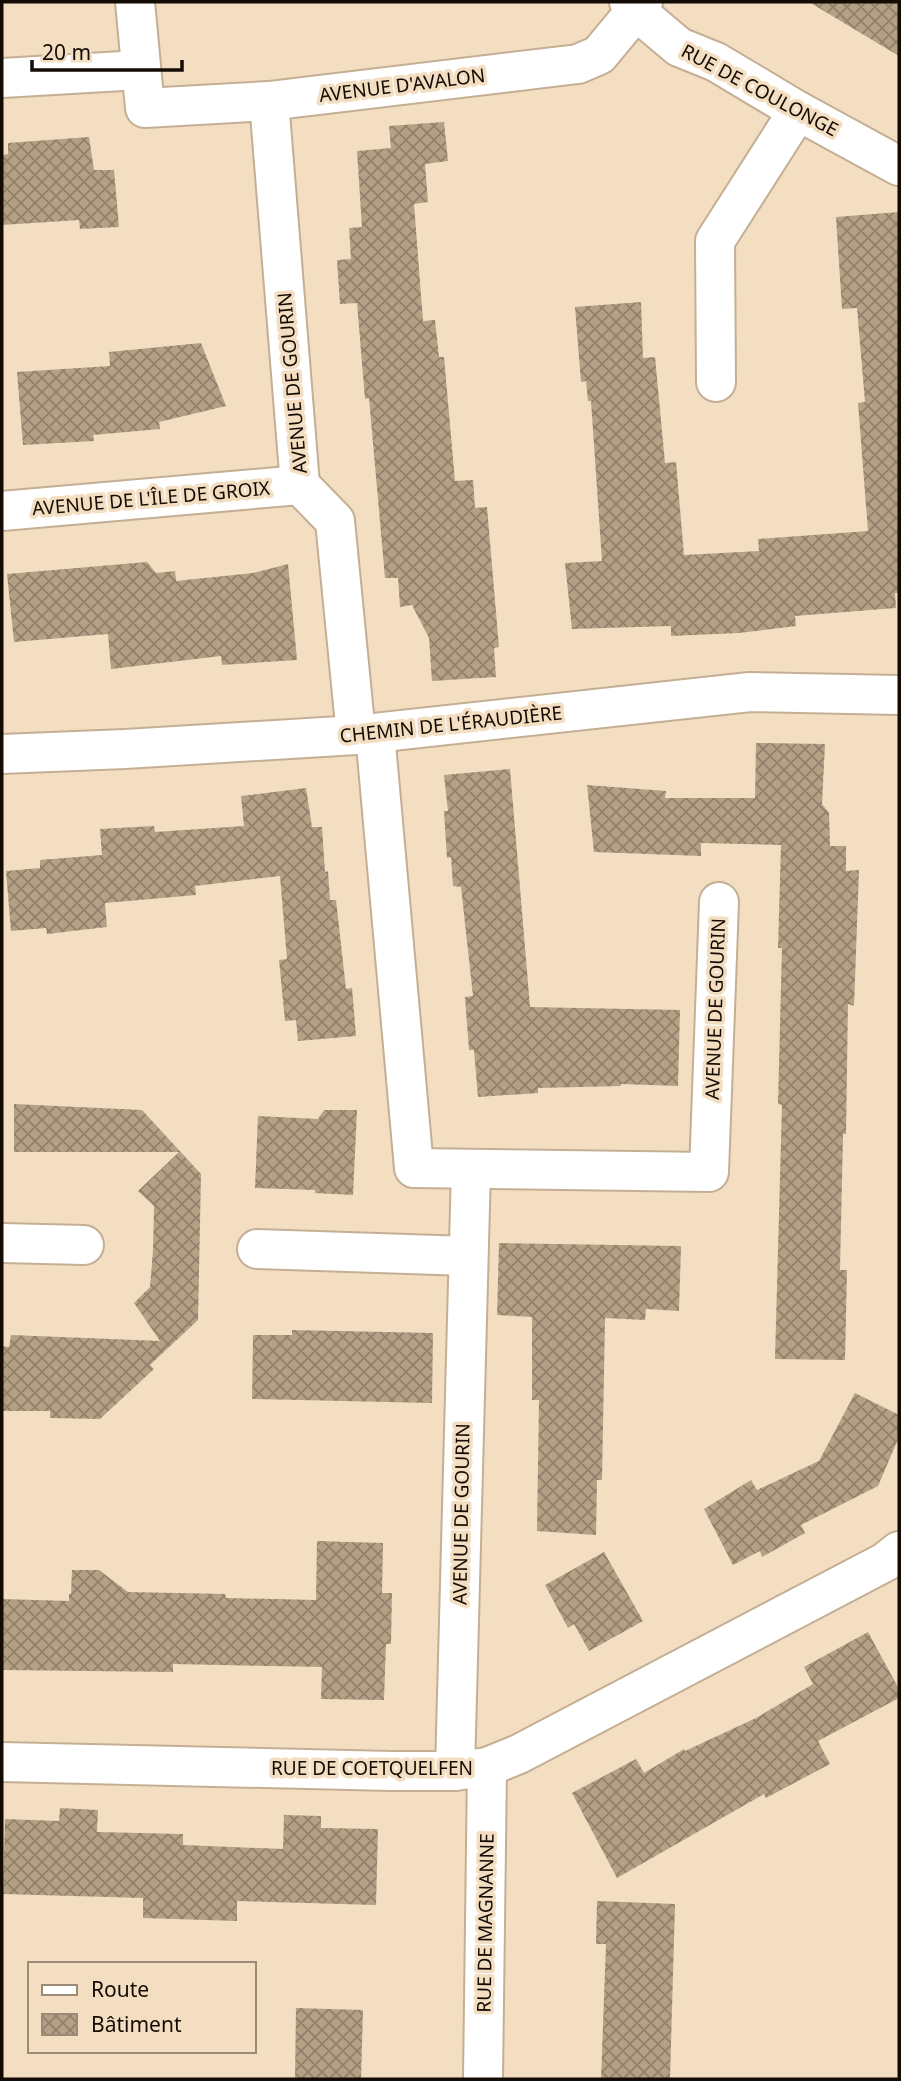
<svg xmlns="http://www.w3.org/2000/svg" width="901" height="2081" font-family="'Noto Sans',sans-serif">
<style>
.building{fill:url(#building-cross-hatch)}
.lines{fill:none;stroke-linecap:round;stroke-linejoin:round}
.minor-casing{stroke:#c4af94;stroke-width:42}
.minor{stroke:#fff;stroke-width:38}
.labels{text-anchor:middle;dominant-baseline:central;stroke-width:7;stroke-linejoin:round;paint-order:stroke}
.street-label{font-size:19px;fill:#140c04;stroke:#f3dec2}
</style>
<defs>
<pattern id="building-cross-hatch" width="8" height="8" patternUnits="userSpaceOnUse" patternTransform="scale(1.75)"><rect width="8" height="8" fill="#b4a085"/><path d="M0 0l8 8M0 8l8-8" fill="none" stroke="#91816b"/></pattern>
</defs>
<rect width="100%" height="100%" fill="#f3dec2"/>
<g class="building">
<polygon points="809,2 899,2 899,56"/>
<polygon points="444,122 448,161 425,164 428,202 414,204 423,321 435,320 439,357 444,357 455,481 473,480 475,508 487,507 499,647 494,648 496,677 432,681 429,638 412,605 400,607 398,578 385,578 369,398 365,399 357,303 340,304 337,260 351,259 349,228 362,227 357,151 391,148 389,126"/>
<polygon points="89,137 94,170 114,170 119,227 80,229 79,220 2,225 2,155 8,154 8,143"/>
<polygon points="899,212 899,593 895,593 896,608 795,616 796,626 739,633 671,636 671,626 572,629 565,563 602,561 591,401 588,401 586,381 581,382 575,307 641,302 643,358 655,357 665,463 676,462 684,555 759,551 758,539 868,531 858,403 865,402 857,308 842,309 836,217"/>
<polygon points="201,343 226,406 159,422 160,429 93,435 94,441 23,445 17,372 110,366 109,352"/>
<polygon points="147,562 156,573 175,571 176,581 253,573 288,564 297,660 222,665 221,656 111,669 108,634 14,642 7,574"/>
<polygon points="756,743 825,744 822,804 829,813 830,846 846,846 846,871 859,870 854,1006 848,1004 846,1134 843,1134 840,1270 847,1270 845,1360 775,1359 782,1105 778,1104 782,948 778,948 781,845 701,843 701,856 594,852 587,785 666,791 665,798 755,798"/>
<polygon points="510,769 530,1007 680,1010 678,1086 621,1084 621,1086 538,1088 538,1093 478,1097 474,1050 469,1050 465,997 473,996 461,887 453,886 451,857 447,858 444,811 448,811 444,775"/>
<polygon points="306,788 312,827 322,827 325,872 328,871 330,900 336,900 346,989 352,988 356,1036 298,1041 296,1020 285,1021 279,960 287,959 280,876 195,886 196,895 105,903 107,927 47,934 46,928 11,931 6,871 40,868 40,860 102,855 100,829 154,826 155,832 244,826 241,796"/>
<polygon points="14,1104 142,1110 201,1174 198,1320 150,1365 154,1369 100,1419 50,1418 50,1411 2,1411 2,1346 9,1347 11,1335 160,1341 134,1303 150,1287 153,1251 154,1206 138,1191 179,1152 14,1152"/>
<polygon points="324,1110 357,1110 353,1195 315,1193 315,1190 255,1188 258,1116 318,1119"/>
<polygon points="499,1243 681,1246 679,1311 646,1309 645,1320 605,1318 602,1480 597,1480 596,1535 537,1531 539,1400 532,1400 532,1317 497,1315"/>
<polygon points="292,1330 433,1333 432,1403 252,1399 253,1335 292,1335"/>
<polygon points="855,1393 899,1415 899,1437 878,1486 801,1525 805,1533 762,1557 760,1551 733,1565 704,1509 751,1480 757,1490 819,1461"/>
<polygon points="317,1541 383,1543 382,1593 392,1593 391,1644 386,1644 384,1700 321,1699 322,1667 173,1664 173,1672 2,1670 2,1599 69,1601 69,1594 71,1594 72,1570 99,1570 128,1592 225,1594 226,1598 316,1600"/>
<polygon points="604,1552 643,1621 589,1651 574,1624 568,1628 545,1585"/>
<polygon points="868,1632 899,1689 899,1698 818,1741 830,1764 766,1798 764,1794 617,1878 572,1793 636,1759 644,1773 684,1749 685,1751 756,1718 813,1684 804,1667"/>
<polygon points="60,1808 98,1810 97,1832 183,1834 183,1845 283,1849 284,1815 321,1816 321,1828 378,1829 376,1905 237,1901 237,1921 143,1918 143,1898 3,1894 5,1819 59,1821"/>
<polygon points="597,1901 675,1904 670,2079 601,2079 606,1944 596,1944"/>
<polygon points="296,2008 363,2010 361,2079 295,2079"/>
</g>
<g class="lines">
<g class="minor-casing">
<g id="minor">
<polyline points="135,2 145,108 269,101 578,64 599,55 643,2"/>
<polyline points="629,2 635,10 679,47 716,62 798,111 899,166"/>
<polyline points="2,78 140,70"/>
<polyline points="269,101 300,485 335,521 356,735"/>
<polyline points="716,382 715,241 798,111"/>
<polyline points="2,511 300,485"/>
<polyline points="375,733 414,1168 709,1172 719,902"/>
<polyline points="2,754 125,749 356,735 750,692 899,695"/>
<polyline points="2,1243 84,1245"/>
<polyline points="257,1249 468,1256"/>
<polyline points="2,1762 391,1771 455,1771 487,1767 519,1754 885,1562 899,1551"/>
<polyline points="455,1771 471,1169"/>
<polyline points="483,2079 487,1767"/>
</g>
</g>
<use href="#minor" class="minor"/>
</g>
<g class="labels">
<g class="street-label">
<text transform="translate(402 85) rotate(-7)">AVENUE D'AVALON</text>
<text transform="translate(760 90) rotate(28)">RUE DE COULONGE</text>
<text transform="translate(292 383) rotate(-95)">AVENUE DE GOURIN</text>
<text transform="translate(151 498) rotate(-5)">AVENUE DE L'ÎLE DE GROIX</text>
<text transform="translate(451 724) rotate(-6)">CHEMIN DE L'ÉRAUDIÈRE</text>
<text transform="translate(715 1009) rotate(-88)">AVENUE DE GOURIN</text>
<text transform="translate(461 1514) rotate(-89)">AVENUE DE GOURIN</text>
<text x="372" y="1768">RUE DE COETQUELFEN</text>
<text transform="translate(485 1923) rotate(-89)">RUE DE MAGNANNE</text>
</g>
</g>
<rect width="901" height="2081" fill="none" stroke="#140c04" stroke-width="7"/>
<rect x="28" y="1962" width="228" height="91" fill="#f3dec2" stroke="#9a8a76" stroke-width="2"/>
<rect x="42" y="1985" width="35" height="10" fill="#ffffff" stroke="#9a8a76" stroke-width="2"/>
<text x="91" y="1997" font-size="21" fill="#140c04">Route</text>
<rect x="42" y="2014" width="35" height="21" fill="url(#building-cross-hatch)" stroke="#9a8a76" stroke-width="2"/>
<text x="91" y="2032" font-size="21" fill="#140c04">Bâtiment</text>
<path d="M32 60v10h150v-10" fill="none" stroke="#140c04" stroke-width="3.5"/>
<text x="42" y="60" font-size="21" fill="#140c04" stroke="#f3dec2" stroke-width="5" paint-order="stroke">20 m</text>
</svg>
